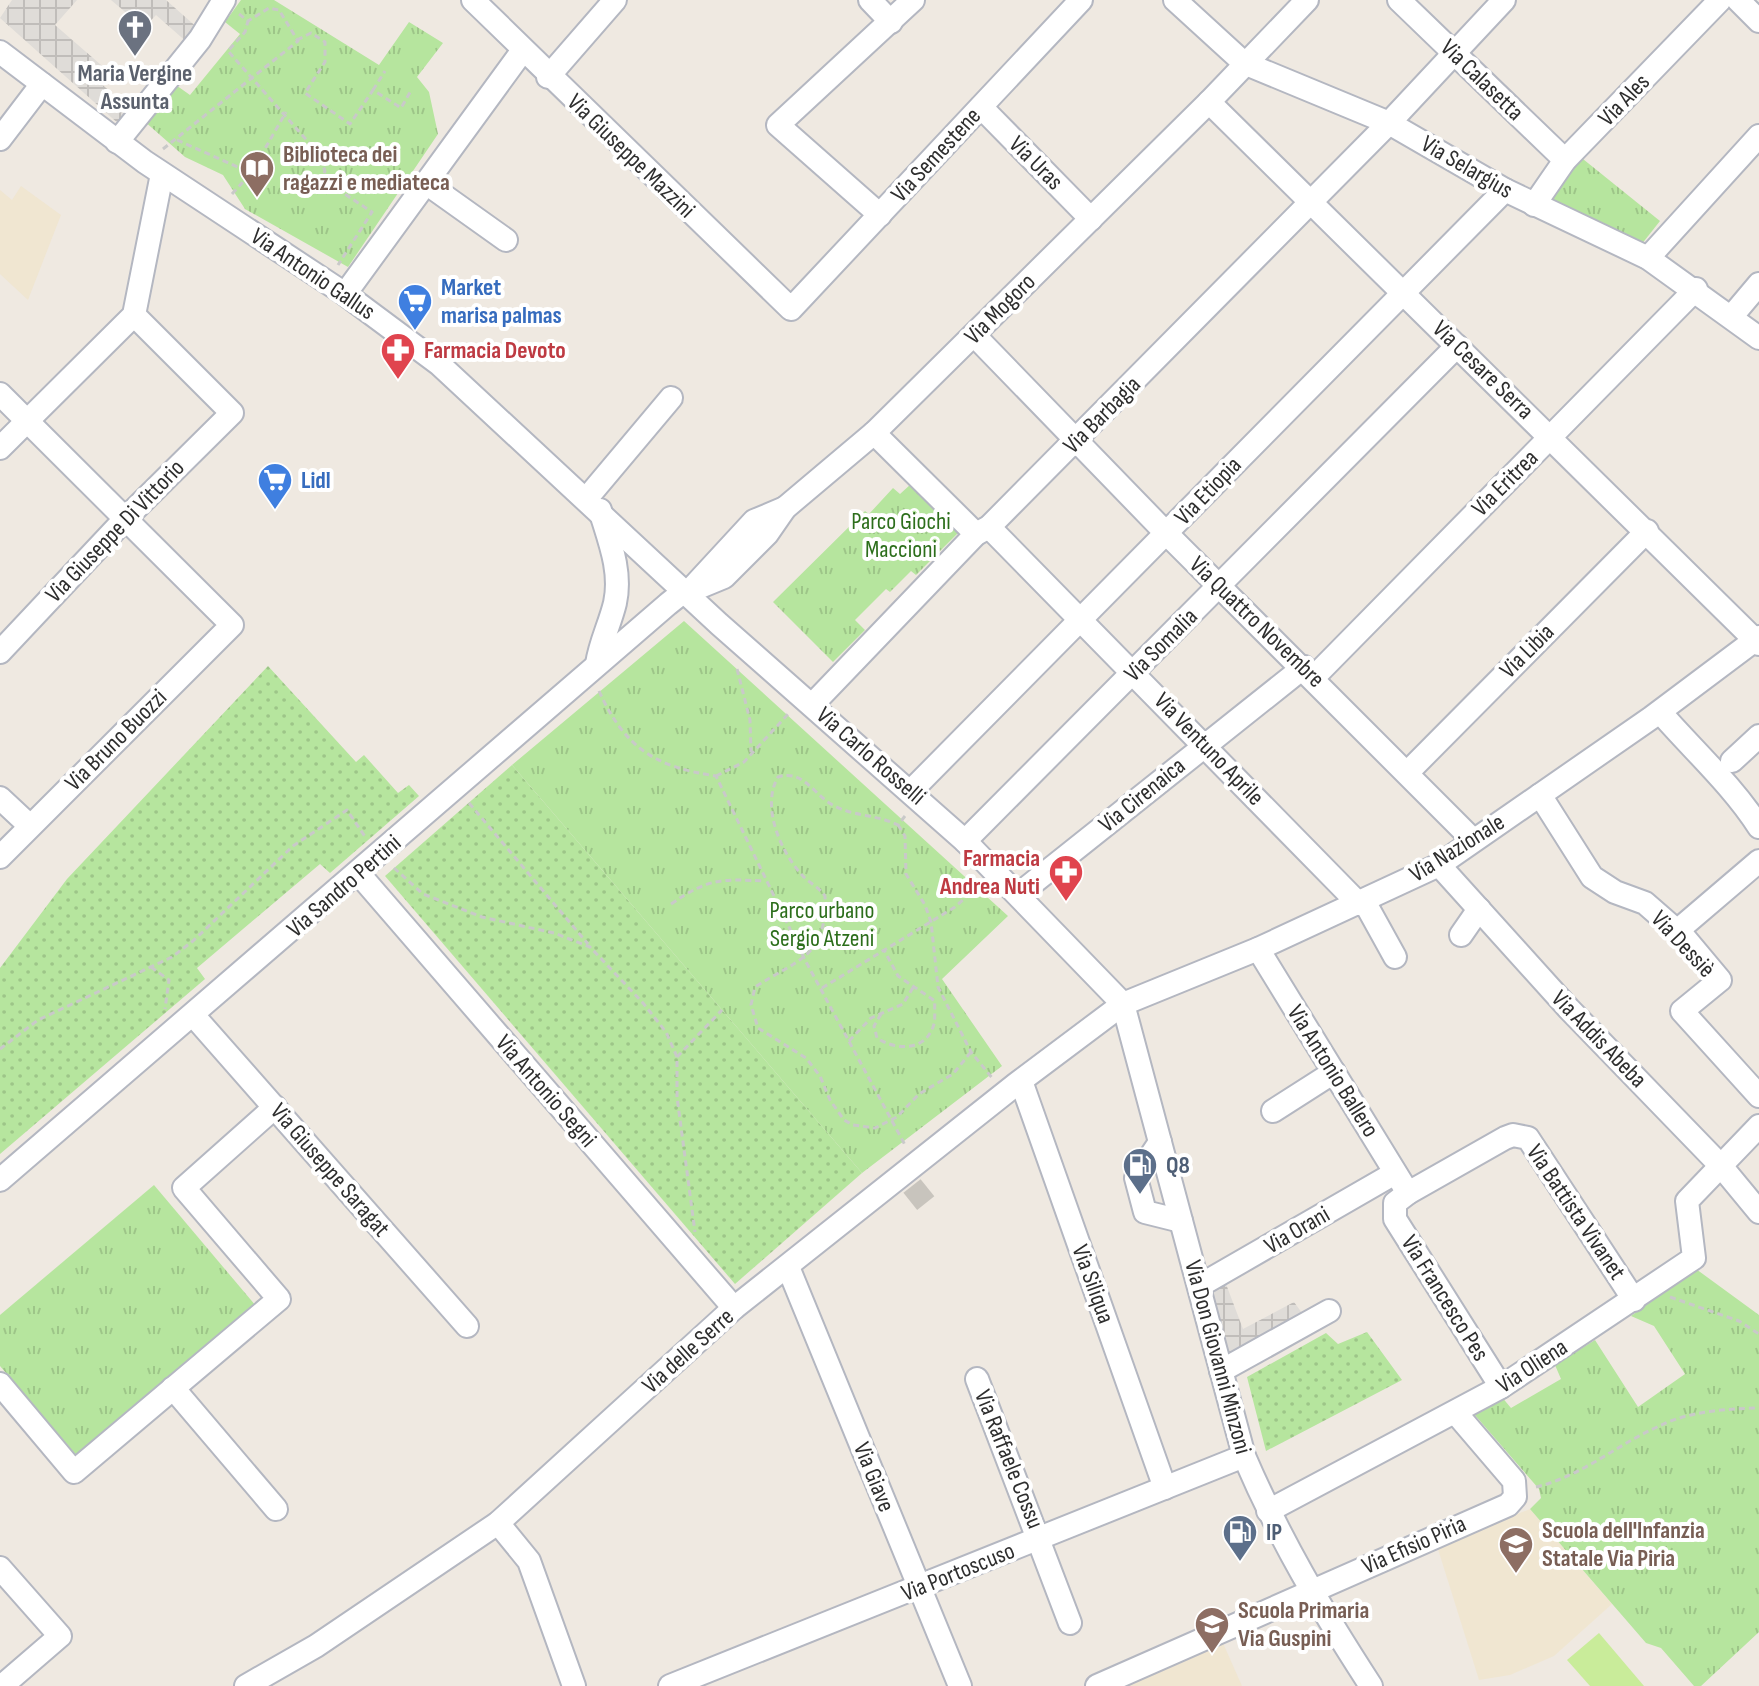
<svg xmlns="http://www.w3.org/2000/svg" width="1759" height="1686" font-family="'Sofia Sans Condensed',sans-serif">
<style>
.education{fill:#f0e6d1}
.grass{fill:url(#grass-dots)}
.park{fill:url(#park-tufts)}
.pitch{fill:#c9ec9a}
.plaza{fill:url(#plaza-grid)}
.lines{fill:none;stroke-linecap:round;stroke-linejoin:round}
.minor-tunnel{stroke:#c8c4bd;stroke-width:22;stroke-dasharray:22 11;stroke-linecap:butt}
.minor-casing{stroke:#b4b7c1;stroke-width:26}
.path{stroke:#c9c9c9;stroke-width:3;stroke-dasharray:6 4;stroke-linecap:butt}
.minor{stroke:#fff;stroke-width:22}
.labels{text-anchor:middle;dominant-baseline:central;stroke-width:8;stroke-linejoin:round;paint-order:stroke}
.worship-label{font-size:24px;font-weight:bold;fill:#5b616d;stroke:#fff}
.street-label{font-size:24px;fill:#2e2e2e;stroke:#fff}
.education-label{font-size:24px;font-weight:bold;fill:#785e54;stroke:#fff;text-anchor:start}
.shop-label{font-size:24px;font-weight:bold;fill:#366cbe;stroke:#fff;text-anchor:start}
.health-label{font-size:24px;font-weight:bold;fill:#be3a42;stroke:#fff;text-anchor:start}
.park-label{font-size:24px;fill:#2c6e1b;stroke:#fff}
.service-label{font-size:24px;font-weight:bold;fill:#4e5e75;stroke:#fff;text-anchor:start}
</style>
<defs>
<pattern id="grass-dots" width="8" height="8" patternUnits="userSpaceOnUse" patternTransform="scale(2)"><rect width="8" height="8" fill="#b6e59e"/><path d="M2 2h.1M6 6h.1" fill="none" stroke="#9dc588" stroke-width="1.8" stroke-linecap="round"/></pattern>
<pattern id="park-tufts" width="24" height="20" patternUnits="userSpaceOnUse" patternTransform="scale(2)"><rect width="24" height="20" fill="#b6e59e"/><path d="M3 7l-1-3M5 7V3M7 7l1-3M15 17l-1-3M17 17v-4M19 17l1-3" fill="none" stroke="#9dc588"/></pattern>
<pattern id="plaza-grid" width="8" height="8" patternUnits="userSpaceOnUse" patternTransform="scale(2)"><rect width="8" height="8" fill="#dfdcd8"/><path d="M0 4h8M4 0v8" fill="none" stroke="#c0bdba"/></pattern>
</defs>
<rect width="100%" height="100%" fill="#efe9e1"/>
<g class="education">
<polygon points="21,186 61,215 28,300 0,274 0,190 12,200"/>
<polygon points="1530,1509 1612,1604 1554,1656 1510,1675 1479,1680 1437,1546"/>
<polygon points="1223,1643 1242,1686 1126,1686"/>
</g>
<g class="grass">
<polygon points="268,666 356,762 364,755 398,793 409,785 419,796 330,873 320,864 197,968 205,979 0,1154 0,968 67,879"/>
<polygon points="512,765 862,1173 735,1284 385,876"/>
<polygon points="1367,1332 1402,1380 1266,1451 1247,1377 1326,1333 1338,1344"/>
</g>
<g class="park">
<polygon points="241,0 274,0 379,65 409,22 443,43 417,77 429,92 438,134 348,267 245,209 223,175 185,157 143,120 173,83 190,95 240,34 225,22"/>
<polygon points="1578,155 1660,221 1641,245 1544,203"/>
<polygon points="911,484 959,532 916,575 911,571 890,592 886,589 855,620 865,630 833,662 773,602 865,511 869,514 893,488 900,494"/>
<polygon points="684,621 1008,916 942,979 1002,1066 862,1173 512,765"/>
<polygon points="154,1185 256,1306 77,1456 0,1366 0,1315"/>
<polygon points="1696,1269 1759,1315 1759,1632 1701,1686 1694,1686 1661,1648 1646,1643 1530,1509 1541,1498 1539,1489 1474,1414 1501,1396 1511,1408 1561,1379 1555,1365 1595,1340 1638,1407 1685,1374 1654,1326 1631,1316"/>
</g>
<polygon class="pitch" points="1599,1633 1644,1686 1590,1686 1567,1660"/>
<g class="plaza">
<polygon points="12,0 77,0 55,25 108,71 99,82 132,110 121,126 0,18"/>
<polygon points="111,0 166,0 200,30 189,44 156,15 144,28"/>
<polygon points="1226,1284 1243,1329 1294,1302 1305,1317 1228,1355 1210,1291"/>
</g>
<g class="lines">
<polyline class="minor-tunnel" points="912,1186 932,1211"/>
<g class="minor-casing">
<g id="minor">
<polyline points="473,0 791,309 1081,0"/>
<polyline points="870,0 891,22"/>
<polyline points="1175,0 1244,63 1389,123 1505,190 1648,258 1759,338"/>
<polyline points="1399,0 1565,160"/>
<polyline points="1738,0 1759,21"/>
<path d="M0,52L145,162L345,294L439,364L719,624L965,841L1123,1004L1244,1456C1280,1540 1321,1609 1371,1686"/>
<polyline points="548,77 615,0"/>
<polyline points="1209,102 1759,644"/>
<polyline points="981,107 1091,219"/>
<polyline points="0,139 42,84"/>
<polyline points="117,142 200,39 224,0"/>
<polyline points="426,183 506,240"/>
<polyline points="1534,205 1565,160 1720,0"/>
<polyline points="880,215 778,125 913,0"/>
<polyline points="1648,258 1759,136"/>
<polyline points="345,294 523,50"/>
<polyline points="1732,316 1759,284"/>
<polyline points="974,335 1167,534 1473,840"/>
<polyline points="0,394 232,625 0,857"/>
<polyline points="874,433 976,534"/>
<polyline points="0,448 134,315 162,174"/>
<polyline points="587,498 671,398"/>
<polyline points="989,527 1359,904"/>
<polyline points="694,586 754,521 785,508"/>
<polyline points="0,652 126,518 232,413 134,315"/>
<path d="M597,664C600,643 610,624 615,603C622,571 609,540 600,510"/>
<polyline points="1314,677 1696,289"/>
<polyline points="812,705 976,534 989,527 1389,123 1504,0"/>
<path d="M1660,712C1693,750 1732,785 1759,827"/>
<polyline points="1732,761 1759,736"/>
<polyline points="1408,772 1647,531"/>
<polyline points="911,791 1505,190"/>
<polyline points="1540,795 1592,877 1615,892 1645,903 1684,937 1720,980 1682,1011 1759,1096"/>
<polyline points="0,798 30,826"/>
<polyline points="965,841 1457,346"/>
<polyline points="1439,865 1569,1009 1721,1166 1759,1212"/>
<polyline points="359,874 734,1308"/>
<polyline points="1019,894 1304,667"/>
<polyline points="1364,901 1395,957"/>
<polyline points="1677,931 1759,861"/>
<polyline points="1461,935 1479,909"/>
<polyline points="1258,949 1408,1193"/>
<polyline points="193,1015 467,1326"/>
<polyline points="1021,1081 1165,1488"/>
<polyline points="1273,1111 1334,1072"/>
<polyline points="1160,1142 1136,1178 1145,1212 1181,1221"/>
<polyline points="0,1180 668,604 678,596 724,577 767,534 785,508 874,433 1209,102 1307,0"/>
<polyline points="788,1267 960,1686"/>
<polyline points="1199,1286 1395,1173"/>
<polyline points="1221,1371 1329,1311"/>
<polyline points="977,1379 1070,1623"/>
<polyline points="0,1384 74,1472 279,1299 184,1188 275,1107"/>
<polyline points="1501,1387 1395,1219 1395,1203 1408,1193 1505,1138 1513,1135 1528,1138 1634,1300"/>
<polyline points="173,1388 276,1509"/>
<polyline points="1268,1511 1501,1387 1694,1258 1687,1201 1759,1126"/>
<polyline points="498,1523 529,1561 574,1686"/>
<polyline points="0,1568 60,1636 2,1686"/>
<polyline points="246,1686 316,1646 498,1523 734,1308 1015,1085 1123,1004 1258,949 1439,865 1651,718 1759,637"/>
<polyline points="670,1686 1244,1456"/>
<polyline points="1097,1686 1508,1505 1515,1497 1514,1481 1455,1412"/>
</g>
</g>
<g class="path">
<polyline points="239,14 248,21 245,32 228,51 318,153 325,171 322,179 372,212 338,265"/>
<polyline points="297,40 311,33 325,42 325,62 305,93 350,124 373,90 401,108 412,89"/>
<polyline points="373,90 385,71"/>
<polyline points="177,140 251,173 286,112"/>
<polyline points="163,149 298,41 279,10 269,8 248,21"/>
<polyline points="232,194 251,173"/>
<polyline points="737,669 750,720 751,752"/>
<path d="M599,691C625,748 655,767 716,776L805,960L905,1145"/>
<polyline points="716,776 744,762 790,712"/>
<polyline points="469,803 588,944"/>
<path d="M905,816L898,825C876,814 852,817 831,804C813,793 802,769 778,777C761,806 780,851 802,875C809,883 819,887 825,896C827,958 798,959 755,987L751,1005L758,1028L806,1058L820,1076L830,1100L844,1120L853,1125L875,1128L897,1117L919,1094L953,1074L971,1052"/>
<polyline points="898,825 905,836 906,874 925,905 931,922 938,987 971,1052 993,1079"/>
<polyline points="394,868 423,894 482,917 554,933 590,947 643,1003 666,1032 677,1057 677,1097 695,1232"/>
<path d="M671,904C709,878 720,879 765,881"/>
<polyline points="151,967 169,980 165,1009"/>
<polyline points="822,988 955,907 979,885"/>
<path d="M881,1014L874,1026L877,1038C895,1050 924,1052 933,1027C936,1020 934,1009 935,1001L898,976L884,950"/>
<polyline points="849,1041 871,1018 903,1004 914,986"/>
<polyline points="0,1049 38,1020 172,957 193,941 293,846 347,810 366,838"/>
<polyline points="677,1057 722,1010"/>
<polyline points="1670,1297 1739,1321 1759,1334"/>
<path d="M1536,1487C1582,1476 1615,1446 1657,1427C1689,1411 1724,1409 1759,1408"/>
</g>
<use href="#minor" class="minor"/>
</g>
<defs>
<g id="church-pin" transform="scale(1.8)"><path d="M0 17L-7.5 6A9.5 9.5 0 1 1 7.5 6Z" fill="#6b7280" stroke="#fff"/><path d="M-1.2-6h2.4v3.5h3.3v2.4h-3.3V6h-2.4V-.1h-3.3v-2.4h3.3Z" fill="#fff"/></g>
<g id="library-pin" transform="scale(1.8)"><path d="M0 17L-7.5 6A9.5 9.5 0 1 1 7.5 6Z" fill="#8d6e63" stroke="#fff"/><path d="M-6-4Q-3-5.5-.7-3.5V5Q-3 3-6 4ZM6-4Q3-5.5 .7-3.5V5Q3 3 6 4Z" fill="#fff"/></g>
<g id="supermarket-pin" transform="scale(1.8)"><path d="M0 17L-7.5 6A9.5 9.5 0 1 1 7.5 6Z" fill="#3f7fe0" stroke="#fff"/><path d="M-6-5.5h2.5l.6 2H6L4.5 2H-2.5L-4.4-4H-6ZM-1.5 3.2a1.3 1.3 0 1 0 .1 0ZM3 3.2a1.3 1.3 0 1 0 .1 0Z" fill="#fff"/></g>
<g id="pharmacy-pin" transform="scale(1.8)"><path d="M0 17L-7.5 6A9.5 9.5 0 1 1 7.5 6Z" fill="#e0444e" stroke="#fff"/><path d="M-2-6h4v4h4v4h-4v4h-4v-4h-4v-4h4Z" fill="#fff"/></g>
<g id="fuel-pin" transform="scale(1.8)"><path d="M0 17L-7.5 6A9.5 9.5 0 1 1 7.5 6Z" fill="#5c6f8a" stroke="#fff"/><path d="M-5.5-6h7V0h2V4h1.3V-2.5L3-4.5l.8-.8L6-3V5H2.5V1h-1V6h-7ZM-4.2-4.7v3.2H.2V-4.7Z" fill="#fff"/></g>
<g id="school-pin" transform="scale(1.8)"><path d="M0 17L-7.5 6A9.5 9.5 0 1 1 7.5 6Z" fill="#8d6e63" stroke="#fff"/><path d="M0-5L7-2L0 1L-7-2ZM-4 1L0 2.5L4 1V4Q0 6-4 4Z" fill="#fff"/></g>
</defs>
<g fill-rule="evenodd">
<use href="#church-pin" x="135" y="27"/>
<use href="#library-pin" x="257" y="168"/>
<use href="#supermarket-pin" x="415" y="301"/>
<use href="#pharmacy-pin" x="398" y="350"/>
<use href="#supermarket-pin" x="275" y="480"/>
<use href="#pharmacy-pin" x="1066" y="872"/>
<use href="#fuel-pin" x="1140" y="1165"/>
<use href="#fuel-pin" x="1240" y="1532"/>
<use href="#school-pin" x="1516" y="1544"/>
<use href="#school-pin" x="1212" y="1624"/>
</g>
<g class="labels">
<g class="worship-label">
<text x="135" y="73">Maria Vergine<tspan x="135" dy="28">Assunta</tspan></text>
</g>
<g class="street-label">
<text transform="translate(1482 80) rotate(44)">Via Calasetta</text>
<text transform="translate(1624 100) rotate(-46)">Via Ales</text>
<text transform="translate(936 155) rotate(-47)">Via Semestene</text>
<text transform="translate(631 156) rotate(44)">Via Giuseppe Mazzini</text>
<text transform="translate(1036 163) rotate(45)">Via Uras</text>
<text transform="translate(1467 167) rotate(30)">Via Selargius</text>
<text transform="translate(313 274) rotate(34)">Via Antonio Gallus</text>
<text transform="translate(1000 309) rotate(-45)">Via Mogoro</text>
<text transform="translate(1483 370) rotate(44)">Via Cesare Serra</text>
<text transform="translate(1102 415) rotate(-45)">Via Barbagia</text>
<text transform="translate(1505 483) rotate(-45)">Via Eritrea</text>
<text transform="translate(1208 491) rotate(-46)">Via Etiopia</text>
<text transform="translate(115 531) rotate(-46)">Via Giuseppe Di Vittorio</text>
<text transform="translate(1257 622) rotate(44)">Via Quattro Novembre</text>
<text transform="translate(1161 645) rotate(-45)">Via Somalia</text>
<text transform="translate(1527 651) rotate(-45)">Via Libia</text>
<text transform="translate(116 740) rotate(-45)">Via Bruno Buozzi</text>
<text transform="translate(1209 749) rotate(46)">Via Ventuno Aprile</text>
<text transform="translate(871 756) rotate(41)">Via Carlo Rosselli</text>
<text transform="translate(1142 795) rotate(-39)">Via Cirenaica</text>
<text transform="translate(1457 848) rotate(-32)">Via Nazionale</text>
<text transform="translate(344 886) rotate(-41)">Via Sandro Pertini</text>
<text transform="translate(1683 944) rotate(47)">Via Dessiè</text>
<text transform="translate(1599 1039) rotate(46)">Via Addis Abeba</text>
<text transform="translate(1333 1071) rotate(58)">Via Antonio Ballero</text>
<text transform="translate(546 1091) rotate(49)">Via Antonio Segni</text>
<text transform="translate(330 1170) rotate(49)">Via Giuseppe Saragat</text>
<text transform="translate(1576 1212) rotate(56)">Via Battista Vivanet</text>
<text transform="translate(1297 1230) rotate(-30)">Via Orani</text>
<text transform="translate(1093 1284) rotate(70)">Via Siliqua</text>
<text transform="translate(1445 1298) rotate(58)">Via Francesco Pes</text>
<text transform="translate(688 1351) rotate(-42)">Via delle Serre</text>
<text transform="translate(1218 1357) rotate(75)">Via Don Giovanni Minzoni</text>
<text transform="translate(1532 1366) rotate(-33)">Via Oliena</text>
<text transform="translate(1009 1459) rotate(68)">Via Raffaele Cossu</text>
<text transform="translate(874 1477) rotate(68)">Via Giave</text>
<text transform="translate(1414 1545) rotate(-24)">Via Efisio Piria</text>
<text transform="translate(958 1572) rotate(-22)">Via Portoscuso</text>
</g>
<g class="education-label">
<text x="283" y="154">Biblioteca dei<tspan x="283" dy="28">ragazzi e mediateca</tspan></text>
<text x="1542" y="1530">Scuola dell'Infanzia<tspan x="1542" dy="28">Statale Via Piria</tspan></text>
<text x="1238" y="1610">Scuola Primaria<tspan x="1238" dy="28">Via Guspini</tspan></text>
</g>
<g class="shop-label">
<text x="441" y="287">Market<tspan x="441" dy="28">marisa palmas</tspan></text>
<text x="301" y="480">Lidl</text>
</g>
<g class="health-label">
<text x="424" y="350">Farmacia Devoto</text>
<text x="1040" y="858" text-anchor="end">Farmacia<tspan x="1040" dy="28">Andrea Nuti</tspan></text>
</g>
<g class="park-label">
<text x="901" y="521">Parco Giochi<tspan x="901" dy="28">Maccioni</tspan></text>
<text x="822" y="910">Parco urbano<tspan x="822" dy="28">Sergio Atzeni</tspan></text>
</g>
<g class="service-label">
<text x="1166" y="1165">Q8</text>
<text x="1266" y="1532">IP</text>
</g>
</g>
</svg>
